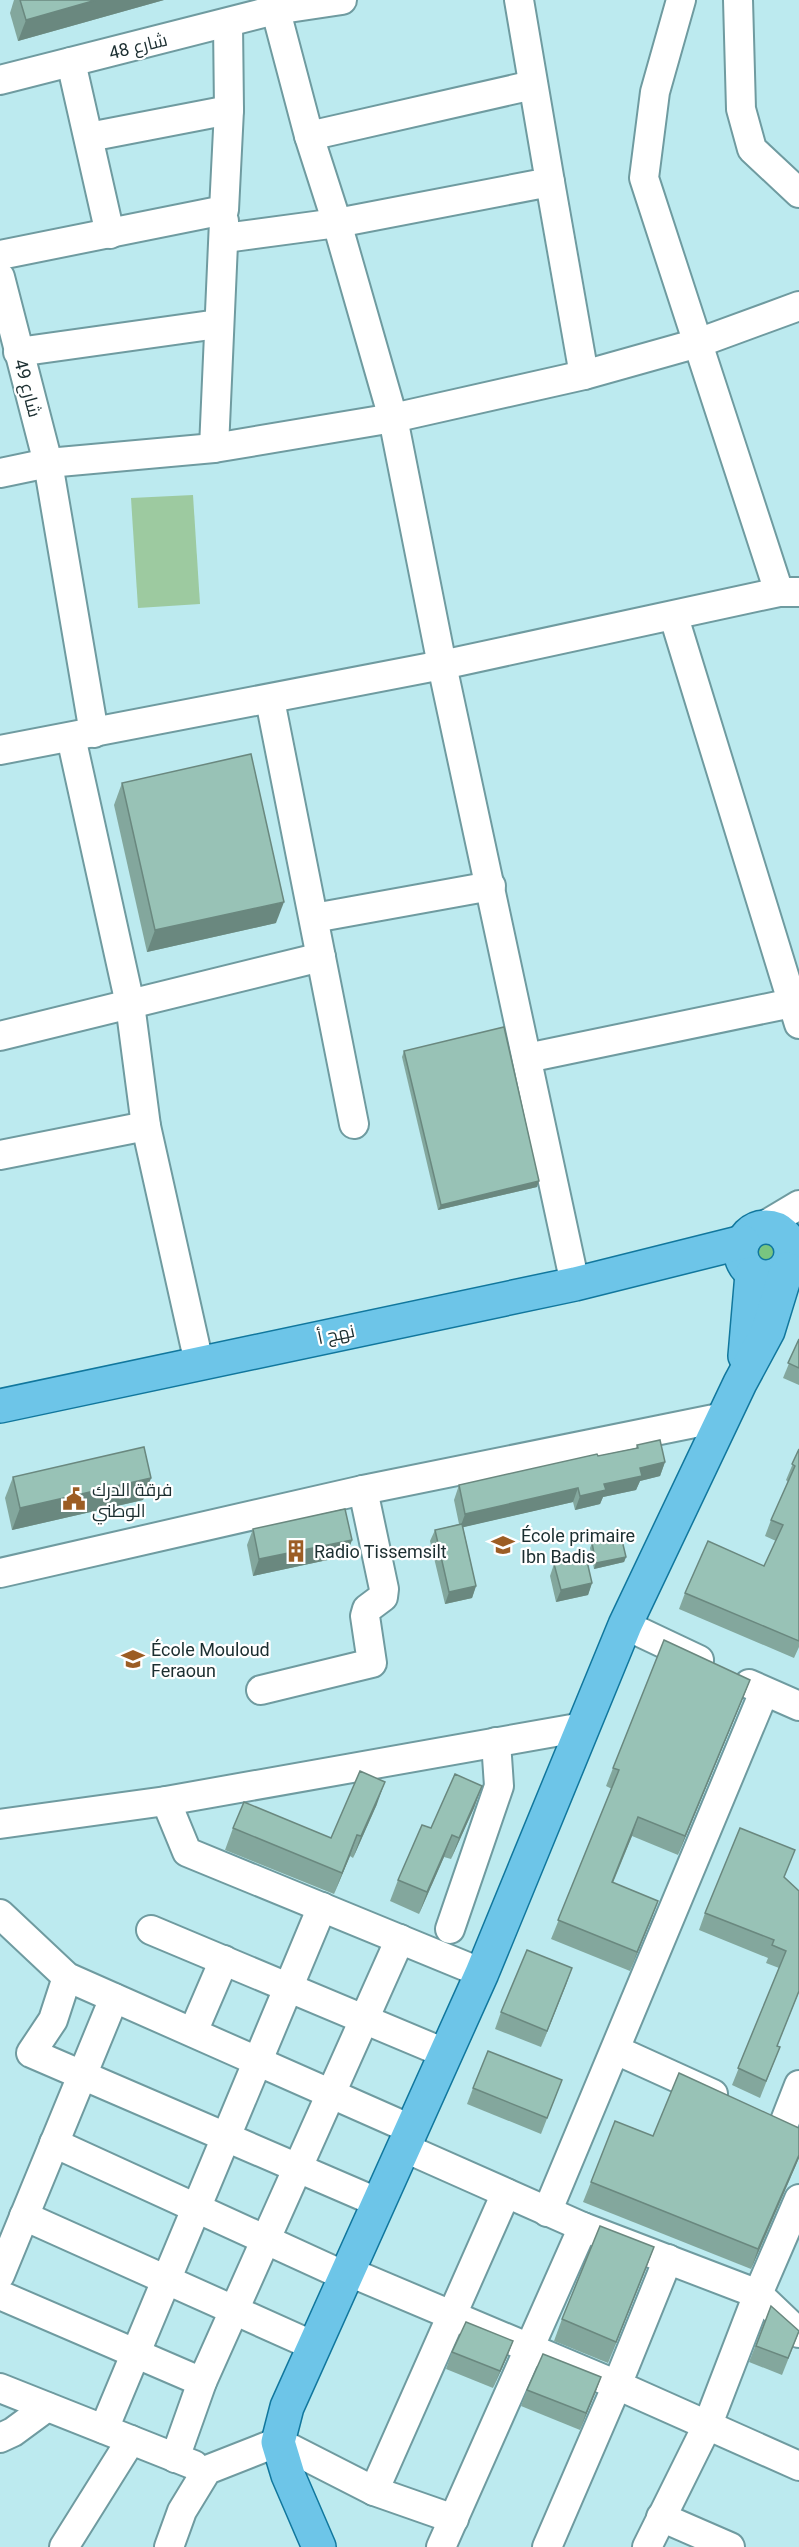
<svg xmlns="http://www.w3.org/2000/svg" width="799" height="2547" font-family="Roboto,Cairo,sans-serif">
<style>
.forest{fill:url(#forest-firs)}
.park{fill:#9dcaa0}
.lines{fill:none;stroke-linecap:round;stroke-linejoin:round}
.minor-casing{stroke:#6f9ba0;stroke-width:32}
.major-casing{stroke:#11779d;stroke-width:36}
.minor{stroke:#fff;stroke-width:28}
.major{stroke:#6dc5e8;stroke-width:33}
.wall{fill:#83a79d}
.shaded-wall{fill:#6a887f}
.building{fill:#98c2b6;stroke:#6a887f;stroke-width:1.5}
.labels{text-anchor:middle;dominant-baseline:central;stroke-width:4.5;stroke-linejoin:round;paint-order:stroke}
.street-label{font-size:18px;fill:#1b2e30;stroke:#fff}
.poi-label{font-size:18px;fill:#1b2e30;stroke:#fff;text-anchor:start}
</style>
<defs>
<pattern id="forest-firs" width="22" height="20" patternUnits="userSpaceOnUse" patternTransform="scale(1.5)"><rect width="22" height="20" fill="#78c580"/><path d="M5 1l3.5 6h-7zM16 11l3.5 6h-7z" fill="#62a069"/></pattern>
</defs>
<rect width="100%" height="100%" fill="#bceaef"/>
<circle class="forest" cx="766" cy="1254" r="14"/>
<polygon class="park" points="193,495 200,604 138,608 131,498"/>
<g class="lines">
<g class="minor-casing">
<g id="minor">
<polyline points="273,0 309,136 337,223 393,418 442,665 575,1284"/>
<polyline points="681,0 655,92 644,178 779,592"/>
<polyline points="738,0 741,109 752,149 799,193"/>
<polyline points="71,62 110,234"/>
<polyline points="0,80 275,10 342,0"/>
<polyline points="309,136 533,85"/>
<polyline points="89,137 229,110"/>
<polyline points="550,182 584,375"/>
<polyline points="225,238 337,223 550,182 519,0"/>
<polyline points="0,255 224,210 229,110 228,24"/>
<polyline points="0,277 48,463 94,733"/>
<polyline points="18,352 218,324"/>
<polyline points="214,448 224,221"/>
<polyline points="0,473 48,463 214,448 393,418 584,375 698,343 799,306"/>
<polyline points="674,617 799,1024"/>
<polyline points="270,700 354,1124"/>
<polyline points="71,737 130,1004 146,1126 199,1363"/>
<polyline points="0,750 442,665 779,592 799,592"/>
<polyline points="314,918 491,886"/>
<polyline points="0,1036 321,957"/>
<polyline points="527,1058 792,1003"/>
<polyline points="0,1155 146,1126"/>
<polyline points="762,1227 799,1205"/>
<polyline points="792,1255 799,1246"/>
<polyline points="0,1573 363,1490 724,1417"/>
<polyline points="625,1625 699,1660"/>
<polyline points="749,1684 799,1706"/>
<polyline points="261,1690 372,1663 365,1616 367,1609 383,1597 384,1589 363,1490"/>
<polyline points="166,1801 187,1852 482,1973"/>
<polyline points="0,1824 166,1801 583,1727"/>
<polyline points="0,1914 67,1977 413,2130"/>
<polyline points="450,1929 499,1786 496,1742"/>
<polyline points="151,1930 447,2054"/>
<polyline points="67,1977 53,2020 31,2053 379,2203"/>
<polyline points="193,2032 224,1960"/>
<polyline points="616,2050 713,2094"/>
<polyline points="783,2126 799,2085"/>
<polyline points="54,2143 345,2276"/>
<polyline points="405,2148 583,2227 758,2294 799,2333"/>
<polyline points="547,2212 764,1692"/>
<polyline points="24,2216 314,2346"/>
<polyline points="347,2271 617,2385 799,2466"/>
<polyline points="0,2275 114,1998"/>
<polyline points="0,2295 202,2382"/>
<polyline points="0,2388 194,2465"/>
<polyline points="104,2429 322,1907"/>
<polyline points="0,2438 13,2432 47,2407"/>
<polyline points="175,2458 202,2382 400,1939"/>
<polyline points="374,2491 506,2193"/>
<polyline points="661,2517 730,2547"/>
<polyline points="64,2547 131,2440"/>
<polyline points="169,2547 182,2511 207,2470 278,2442 374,2491 454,2519"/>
<polyline points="441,2547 583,2227"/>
<polyline points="547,2547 617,2385 668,2259"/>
<polyline points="647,2547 708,2424 758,2294 799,2199"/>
</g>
</g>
<g class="major-casing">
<g id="major">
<circle cx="766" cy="1252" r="25"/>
<polyline points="745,1356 752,1274"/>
<polyline points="0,1406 575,1284 743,1242"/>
<polyline points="319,2547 288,2475 278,2442 287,2407 482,1973 625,1625 740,1383 768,1331 787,1269"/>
</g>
</g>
<use href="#minor" class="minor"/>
<use href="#major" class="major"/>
</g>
<g class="wall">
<polygon points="14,0 164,0 18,41 10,13"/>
<polygon points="122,783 276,923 147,952 114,805"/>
<polygon points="404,1051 537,1187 438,1210 402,1057"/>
<polygon points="799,1339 799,1385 783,1378"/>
<polygon points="637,1445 665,1462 660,1476 640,1481 636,1490 603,1497 600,1504 575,1510 573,1502 463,1527 476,1586 472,1598 445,1604 430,1541 435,1530 459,1524 454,1500 459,1485 636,1448"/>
<polygon points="799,1449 799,1647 794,1658 679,1609 685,1593 764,1566 776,1541 765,1536 771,1520 788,1482 786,1480"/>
<polygon points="13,1477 151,1478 143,1500 12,1530 5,1498"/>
<polygon points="253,1529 352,1540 346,1556 253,1576 247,1545"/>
<polygon points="603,1536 626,1557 624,1562 594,1569 590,1548 592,1543 602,1540"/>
<polygon points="554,1564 592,1583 588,1595 556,1602 550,1576"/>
<polygon points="750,1680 743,1698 678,1855 632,1836 613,1883 658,1901 630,1971 551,1939 612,1789 606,1786 613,1768"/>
<polygon points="482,1786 474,1808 451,1859 444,1857 419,1914 390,1901 398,1880 431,1828"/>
<polygon points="377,1804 353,1858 350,1856 334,1894 225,1850 233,1828 331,1838"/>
<polygon points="785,1878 799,1891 799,1992 777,2046 780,2047 760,2098 732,2085 779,1968 766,1963 768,1958 699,1930 705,1913"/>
<polygon points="572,1968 541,2047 495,2029 501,2012"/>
<polygon points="562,2080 541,2134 467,2104 473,2088"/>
<polygon points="799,2128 799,2158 751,2269 583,2202 591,2182 653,2136"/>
<polygon points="654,2247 608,2363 554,2341 562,2319"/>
<polygon points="771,2306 799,2332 782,2375 749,2362"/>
<polygon points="513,2341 507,2357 493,2388 446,2369 452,2352"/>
<polygon points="601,2377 580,2430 521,2406 527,2390"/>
</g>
<g class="shaded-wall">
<polygon points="96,0 164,0 18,41 26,20"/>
<polygon points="284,902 276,923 147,952 155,930"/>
<polygon points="539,1181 537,1187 438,1210 441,1205"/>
<polygon points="665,1462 660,1476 640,1481 636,1490 603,1497 600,1504 575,1510 580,1496 604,1484 640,1468"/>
<polygon points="151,1478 143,1500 12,1530 20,1508"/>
<polygon points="578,1488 573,1502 460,1528 465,1514"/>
<polygon points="352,1540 346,1556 253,1576 259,1559"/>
<polygon points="626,1557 624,1562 594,1569 596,1563"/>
<polygon points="592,1583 588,1595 556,1602 561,1590"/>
<polygon points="476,1586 472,1598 445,1604 449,1592"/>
<polygon points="750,1680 743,1698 678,1855 685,1836"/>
<polygon points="385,1782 377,1804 353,1858 361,1836"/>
<polygon points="482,1786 474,1808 451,1859 459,1838"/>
<polygon points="638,1817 632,1836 605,1901 612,1882"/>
<polygon points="357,1835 350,1856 334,1894 342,1873"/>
<polygon points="452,1835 444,1857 419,1914 427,1892"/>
<polygon points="658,1901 651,1920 630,1971 637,1952"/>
<polygon points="572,1968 566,1985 541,2047 547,2031"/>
<polygon points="799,2155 799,2158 751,2269 758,2249"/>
<polygon points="654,2247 646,2269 608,2363 616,2342"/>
<polygon points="513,2341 507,2357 493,2388 500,2371"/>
<polygon points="601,2377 595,2394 580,2430 586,2413"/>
</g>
<g class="building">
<polygon points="20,0 96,0 26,20"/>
<polygon points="251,754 284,902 155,930 122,783"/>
<polygon points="504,1027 539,1181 441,1205 404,1051"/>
<polygon points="799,1339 799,1368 788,1363"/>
<polygon points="660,1440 665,1462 640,1468 642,1476 604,1484 606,1490 580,1496 578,1488 465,1514 459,1485 597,1454 598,1456 638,1448 637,1445"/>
<polygon points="144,1447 151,1478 20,1508 13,1477"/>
<polygon points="799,1449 799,1641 685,1593 708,1541 764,1566 783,1525 771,1520 795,1466 792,1464"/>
<polygon points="345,1509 352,1540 259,1559 253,1529"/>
<polygon points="462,1524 476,1586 449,1592 435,1530"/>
<polygon points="620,1532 626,1557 596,1563 592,1543 604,1540 603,1536"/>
<polygon points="586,1557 592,1583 561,1590 554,1564"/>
<polygon points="664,1640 750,1680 685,1836 638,1817 612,1882 658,1901 637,1952 558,1920 619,1770 613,1768"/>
<polygon points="360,1771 385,1782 361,1836 357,1835 342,1873 233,1828 244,1802 331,1838"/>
<polygon points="455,1774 482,1786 459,1838 452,1835 427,1892 398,1880 422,1825 431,1828"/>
<polygon points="740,1828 795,1850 784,1877 799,1891 799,1991 777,2046 780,2047 766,2081 738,2068 786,1951 772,1945 774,1940 705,1913"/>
<polygon points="527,1950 572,1968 547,2031 501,2012"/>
<polygon points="488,2051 562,2080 547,2118 473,2088"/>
<polygon points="679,2073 799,2128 799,2155 758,2249 591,2182 615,2121 653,2136"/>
<polygon points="600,2226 654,2247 616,2342 562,2319"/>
<polygon points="771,2306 799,2331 788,2358 756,2346"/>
<polygon points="466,2322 513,2341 500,2371 452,2352"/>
<polygon points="543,2354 601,2377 586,2413 527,2390"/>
</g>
<defs>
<g id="civic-bare" transform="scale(1.8)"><path d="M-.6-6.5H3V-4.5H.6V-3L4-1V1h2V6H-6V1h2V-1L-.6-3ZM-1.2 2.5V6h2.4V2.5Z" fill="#9c5d24" stroke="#fff" stroke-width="2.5" paint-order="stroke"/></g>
<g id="school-bare" transform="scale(1.8)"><path d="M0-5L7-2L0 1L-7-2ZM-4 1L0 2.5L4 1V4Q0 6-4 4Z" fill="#9c5d24" stroke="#fff" stroke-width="2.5" paint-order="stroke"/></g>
<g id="building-bare" transform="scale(1.8)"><path d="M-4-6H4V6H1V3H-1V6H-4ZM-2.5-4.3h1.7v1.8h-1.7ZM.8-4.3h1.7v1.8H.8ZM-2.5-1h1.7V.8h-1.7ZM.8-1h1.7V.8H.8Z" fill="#9c5d24" stroke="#fff" stroke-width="2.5" paint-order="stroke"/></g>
</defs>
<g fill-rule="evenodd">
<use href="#civic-bare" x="74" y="1499"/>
<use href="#school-bare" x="503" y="1545"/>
<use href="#building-bare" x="296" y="1551"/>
<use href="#school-bare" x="133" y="1659"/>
</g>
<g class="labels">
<g class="street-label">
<text transform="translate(138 46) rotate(-14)">شارع 48</text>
<text transform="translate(28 388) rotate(75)">شارع 49</text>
<text transform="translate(336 1334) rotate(-12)">نهج أ</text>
</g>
<g class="poi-label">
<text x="92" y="1489">فرقة الدرك<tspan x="92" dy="21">الوطني</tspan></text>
<text x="521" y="1535">École primaire<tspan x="521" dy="21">Ibn Badis</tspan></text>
<text x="314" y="1551">Radio Tissemsilt</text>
<text x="151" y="1649">École Mouloud<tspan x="151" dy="21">Feraoun</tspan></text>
</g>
</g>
</svg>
